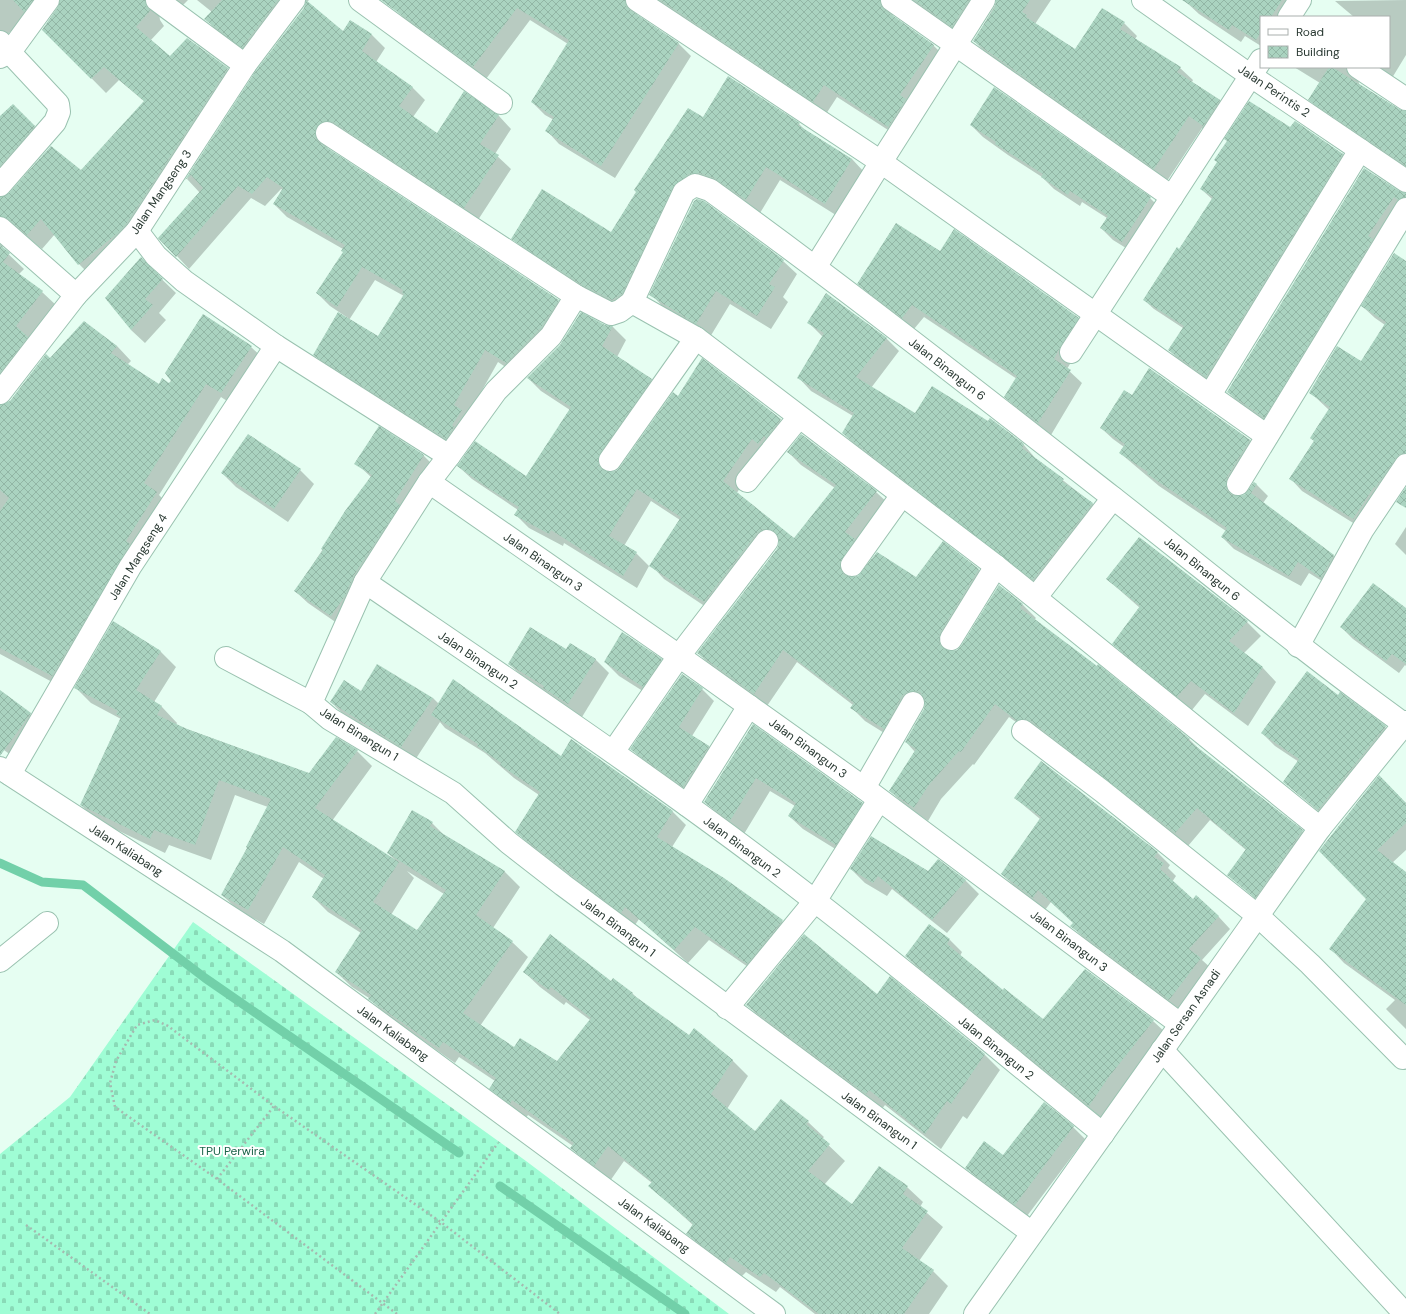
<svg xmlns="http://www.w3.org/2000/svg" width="1406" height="1314" font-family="'DM Sans',sans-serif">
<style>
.cemetery{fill:url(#cemetery-stones)}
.shadow{fill:#0003;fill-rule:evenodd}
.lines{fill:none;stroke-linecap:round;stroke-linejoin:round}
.stream{stroke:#72d0a9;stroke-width:9}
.building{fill:url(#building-cross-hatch)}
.street-casing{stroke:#9ac2b0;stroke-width:24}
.primary-casing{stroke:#9ac2b0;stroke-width:24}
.path{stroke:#a5bab0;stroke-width:2.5;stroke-dasharray:2 3;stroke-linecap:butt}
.street{stroke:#fff;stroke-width:22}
.primary{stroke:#fff;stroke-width:22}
.labels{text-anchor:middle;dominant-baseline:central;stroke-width:4;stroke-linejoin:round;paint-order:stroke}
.street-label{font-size:12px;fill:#283831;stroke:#fff}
.park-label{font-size:12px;fill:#1d654b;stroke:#fff}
</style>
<defs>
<pattern id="cemetery-stones" width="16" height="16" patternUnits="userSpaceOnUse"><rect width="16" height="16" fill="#9ffdd5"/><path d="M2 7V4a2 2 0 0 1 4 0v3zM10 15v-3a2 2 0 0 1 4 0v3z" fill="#89dab7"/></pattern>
<pattern id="building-cross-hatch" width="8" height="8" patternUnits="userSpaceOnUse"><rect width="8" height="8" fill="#aad3c0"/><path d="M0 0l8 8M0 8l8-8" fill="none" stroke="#92b6a5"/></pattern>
</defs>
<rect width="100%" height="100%" fill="#e6fef2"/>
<polygon class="cemetery" points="193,922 526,1161 729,1314 0,1314 0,1154 70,1097"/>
<g class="shadow">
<polygon points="0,0 188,0 182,6 159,13 160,20 164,26 150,41 170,58 227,69 242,83 93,278 79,264 55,234 42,249 18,230 2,240 3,249 24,269 18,275 42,292 57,306 2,406 10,402 84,323 117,346 131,361 127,365 159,385 169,385 251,347 266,361 236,407 221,397 159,495 171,507 67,690 0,654 0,118 13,105 49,141 5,192 2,198 81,172 145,102 119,80 106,93 43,29 61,2 12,30 0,42"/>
<path d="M197,0H309L307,2L343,33L350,22L372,35L385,48L376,62L412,87L425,100L413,117L437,134L464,93L499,116L511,129L495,154L511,169L478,220L327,145L328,150L558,301L571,313L519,376L498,362L467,417L459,451L327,367L314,354L348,318L330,306L317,293L344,253L343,249L287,217L274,204L283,190L281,189L265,206L251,198L189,269L177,256L200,193L187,179L256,73L305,8L307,2L304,3L257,61L220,34L206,19L212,12ZM375,280L404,296L378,337L349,320Z"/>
<polygon points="400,0 651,0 637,13 637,15 678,43 691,56 615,178 559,144 547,131 554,120 545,115 532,102 568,44 530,20 486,79 407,21 394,8"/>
<polygon points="652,0 906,0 892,13 893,17 933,45 946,58 902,139 837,97 826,114"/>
<polygon points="906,0 997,0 991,2 965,39"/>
<polygon points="998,0 1051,0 1035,24 1076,50 1103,9 1124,23 1137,36 1135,39 1180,68 1193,80 1192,82 1220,100 1232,113 1216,138 1202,128 1167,181 987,54 974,41"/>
<polygon points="1187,0 1298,0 1288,17 1261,17 1261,46 1245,36 1241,42 1199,14 1186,2"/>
<polygon points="1406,0 1406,55 1392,78 1367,67 1389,67 1389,17 1354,17 1335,1"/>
<polygon points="1294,67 1349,67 1358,76 1359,84 1399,110 1406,112 1406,169 1322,112 1309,100 1320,83"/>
<polygon points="703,118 799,124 807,132 852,159 865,173 839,217 780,180 760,213 691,195 626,314 597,299 526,252 513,239 611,233"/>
<polygon points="971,125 1150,198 1162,210 1134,253 1113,240 1101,228 1107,218 1082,202 1080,206 1054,189 1042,177 1008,155 983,137"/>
<polygon points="1291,128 1343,154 1352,164 1216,386 1179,360 1169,350 1183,328 1154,309 1144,300 1179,250 1212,199 1201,189"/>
<polygon points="1364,169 1402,193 1406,198 1406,208 1275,428 1239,403 1228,392"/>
<polygon points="940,253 1078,318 1090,330 1067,369 1082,383 1051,435 1017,409 1005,397 1017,379 924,317 914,329 871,296 858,284"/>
<polygon points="141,259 176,293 159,313 166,320 145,343 131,330"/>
<polygon points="783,261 797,274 783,297 788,302 771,329 730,304 710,337 664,308 651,294"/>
<polygon points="1406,261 1406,473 1366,531 1302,491 1290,478 1314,441 1329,410 1310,392 1361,363 1385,325 1375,318 1362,306"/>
<polygon points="809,323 886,338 899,351 871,388 915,415 988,423 990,419 1024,445 1036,459 1093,504 1106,517 1047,592 856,446 843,433 853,416 811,391 798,377 823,337"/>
<polygon points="605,326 613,327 626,340 617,357 651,380 664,393 613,466 610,473 615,472 621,468 679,397 702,359 780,420 794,433 765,452 736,494 794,540 835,488 801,465 788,452 802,435 876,492 890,505 868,553 852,578 917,578 943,543 979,570 992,583 953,646 951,652 957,651 962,647 999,586 1023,605 1036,618 1034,620 1189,739 1202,752 1302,831 1316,844 1269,910 1228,875 1246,850 1210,820 1188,846 1045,734 1031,733 1009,717 974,765 973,764 941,799 928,821 904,804 890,791 915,752 906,742 925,709 926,703 920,705 897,741 865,721 852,708 853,705 797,662 767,706 711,666 698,653 778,549 780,542 776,542 718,615 664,579 651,565 680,520 651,501 624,546 636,553 649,566 637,588 564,543 563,546 529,528 516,515 518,510 472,479 458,466 526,478 570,410 541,391 528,378"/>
<polygon points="1149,369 1250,440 1261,452 1239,489 1237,497 1245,496 1254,483 1257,485 1268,496 1263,503 1334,556 1345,567 1333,588 1309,573 1301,586 1234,549 1222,537 1226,531 1159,486 1120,453 1124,447 1113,439 1101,428 1132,396"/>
<polygon points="379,427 424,456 436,468 344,628 308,603 295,591 371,477 356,463"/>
<polygon points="300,470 314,484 288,522 236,487 222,473"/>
<polygon points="1406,527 1406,555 1395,544"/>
<polygon points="1140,538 1247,622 1261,636 1244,653 1263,668 1276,682 1248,726 1205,694 1192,710 1127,658 1114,644 1140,608 1107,579"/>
<polygon points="1406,609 1406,666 1405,665 1399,673 1353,639 1341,627"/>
<path d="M114,622L161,652L176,667L154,702L162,707L177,723L176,725L309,774L357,751L372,766L332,821L395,860L388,853L432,823L446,837L505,872L520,887L493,928L512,942L528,957L480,1026L514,1049L557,1062L590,1020L566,1002L564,1005L540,987L524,972L612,982L632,993L640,1001L690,1037L732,1060L748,1076L727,1109L755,1132L808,1122L824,1137L822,1139L845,1161L824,1185L852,1206L879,1167L907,1187L923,1202L920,1207L943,1227L919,1261L933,1271L948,1286L929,1314H815L780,1287L776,1292L746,1272L741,1277L703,1249L688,1234L694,1226L650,1186L652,1183L624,1161L610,1181L587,1163L572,1148L573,1146L528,1115L526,1118L506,1104L491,1088L495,1081L459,1057L455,1063L385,1014L369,998L352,987L336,972L361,933L328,912L313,897L324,879L299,862L264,924L238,910L222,895L248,849L268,807L235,795L211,860L169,845L165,853L96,820L81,805L121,719L91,703L76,688ZM407,871L444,894L417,931L391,915L414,878Z"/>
<polygon points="567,651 595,659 609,673 582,717 523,677 509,664"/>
<polygon points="661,660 675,674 657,700 619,676 605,662"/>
<polygon points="702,689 714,701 692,736 709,746 721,759 696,799 644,761 631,749"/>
<polygon points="0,691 30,714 45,728 20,762 0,747"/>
<polygon points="361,693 433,698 439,704 561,757 672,811 686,825 672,847 724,879 782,921 795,934 761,976 709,940 688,963 639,919 635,925 531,846 516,832 539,795 514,778 485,753 445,728 440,722 415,760 345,716 331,702"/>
<polygon points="1338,696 1385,727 1398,740 1332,823 1284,782 1299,762 1275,746 1262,733"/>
<polygon points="753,725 862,803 876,817 850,858 803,829 789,816 795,806 770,791 744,834 719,815 705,802"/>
<polygon points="1042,762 1158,853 1170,865 1168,868 1176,876 1172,882 1193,900 1218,916 1230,929 1202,960 1213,970 1182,1012 1084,938 1071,926 1074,923 1051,902 1045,910 1014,886 1002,874 1040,819 1015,798"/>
<polygon points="1406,804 1406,850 1392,863 1406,873 1406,1029 1386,1009 1395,1000 1344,963 1331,949 1367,899 1320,851"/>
<polygon points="851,869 928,872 965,880 979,894 947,933 892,889 887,896 865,883"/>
<polygon points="950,940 962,952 960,956 1003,991 1043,1020 1153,1021 1166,1033 1102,1118 919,969 906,956"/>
<polygon points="877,996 984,1054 1000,1070 967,1119 963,1116 941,1149 885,1105 882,1109 763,1020 747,1005"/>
<polygon points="1073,1127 1085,1139 1027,1216 979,1180 967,1168 1004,1156"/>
</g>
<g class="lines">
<g class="stream">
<polyline points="0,863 42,882 83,885 205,978 459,1153"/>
<polyline points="500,1186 685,1314"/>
</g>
</g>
<g class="building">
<polygon points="13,0 33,0 24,12"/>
<polygon points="60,0 145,0 146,5 150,11 136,27 170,56 187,38 228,68 127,223 118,233 78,265 41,219 27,235 8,219 0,216 0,197 9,193 51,146 81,170 144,101 104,67 91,79 42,30 58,7"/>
<polygon points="222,0 278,0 242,48 204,19"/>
<polygon points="306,0 343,31 350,20 372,34 362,51 413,87 399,106 437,133 464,91 499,115 480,144 499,155 464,208 333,122 328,121 322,122 317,126 315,132 316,139 320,143 559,300 541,328 506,363 485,350 454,405 462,410 452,425 454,427 446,439 313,355 338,312 378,336 404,294 402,293 403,290 362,267 337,307 316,293 343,252 341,251 345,245 273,204 283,188 267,177 252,194 238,186 176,257 158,238 203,188 191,175 185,180 255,72 304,8"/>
<polygon points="381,0 625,0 626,6 630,10 679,43 601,166 545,131 554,117 531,102 569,40 517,8 473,67"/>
<polygon points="660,0 880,0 881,6 885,10 934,45 900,95 906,99 888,127 824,85 813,102"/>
<polygon points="914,0 969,0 952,27"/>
<polygon points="996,0 1030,0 1022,12 1027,15 1026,17 1075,49 1102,8 1125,22 1120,29 1181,67 1177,72 1220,100 1203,126 1189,116 1154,169 973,41 995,7"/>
<polygon points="1182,0 1282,0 1271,17 1261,17 1261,32 1256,40 1232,25 1229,30"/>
<polygon points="1329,67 1332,67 1399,109 1406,111 1406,166 1308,100"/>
<polygon points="728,76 800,123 798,125 852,159 825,204 766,167 746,200 714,178 699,173 689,174 673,187 622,294 612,300 582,285 511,239 542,189 611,232 636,192 634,190 688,108 703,117"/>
<polygon points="994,87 1151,197 1122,242 1100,228 1108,216 1070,191 1068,195 1041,177 1043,174 995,144 996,142 970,125"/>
<polygon points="1249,101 1290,127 1295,121 1343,154 1206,377 1168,350 1184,326 1143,300 1177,247 1179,249 1213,197 1200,189 1217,162 1214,160 1227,141 1224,139"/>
<polygon points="13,104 35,126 0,166 0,116"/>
<polygon points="1364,168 1399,191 1406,193 1406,197 1398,200 1394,197 1368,236 1373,239 1264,418 1227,392"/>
<polygon points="697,199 704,201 784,260 769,284 775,287 757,316 716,291 696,324 649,295 694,201"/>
<polygon points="896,223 940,251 954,229 1079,318 1061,345 1054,359 1071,370 1038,423 1004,397 1017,376 912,305 902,318 857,284"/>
<polygon points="0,245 10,253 3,262 43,291 16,326 28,337 0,373"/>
<polygon points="1394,253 1406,261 1406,453 1400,454 1396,458 1375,488 1374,487 1353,519 1289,479 1314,441 1310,438 1330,407 1309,393 1337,346 1361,361 1386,322 1361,306"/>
<polygon points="141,257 163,279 145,299 153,305 131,330 105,298"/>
<polygon points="826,293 887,338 856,377 915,413 932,386 988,421 990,418 1024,444 1022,448 1064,479 1062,481 1093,503 1033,580 842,433 854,413 797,378 824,333 807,323"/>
<polygon points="581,312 605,325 613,326 602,346 652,379 600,453 598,459 599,466 603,470 609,472 616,471 620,467 673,392 678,396 702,358 781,419 766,438 764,436 758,444 752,439 723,481 794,538 836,485 787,452 801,434 877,491 845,532 855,539 840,563 841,570 844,575 851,577 858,576 877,552 916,577 943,541 979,569 940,633 939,638 940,645 944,649 951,651 957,650 961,646 999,585 1023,604 1020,608 1097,666 1098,664 1190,739 1188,740 1303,830 1255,898 1227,875 1246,849 1197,808 1175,833 1031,721 1024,719 1017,721 995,704 961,752 959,751 928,786 914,808 889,791 916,749 905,742 924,709 925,703 924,697 920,692 913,691 907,692 902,696 884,729 850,708 854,703 783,650 754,694 697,653 777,549 779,543 779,537 774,531 769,529 763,529 757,533 704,602 649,566 681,517 637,489 609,536 637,552 623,576 551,530 549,534 514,515 519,507 488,488 457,466 475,441 526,476 571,407 527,378 560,345"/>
<polygon points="203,314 252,346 221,393 206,384 144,483 157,492 126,541 130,544 52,676 0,648 0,511 9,498 0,490 0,405 10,401 46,354 50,358 84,321 117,346 111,353 159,384 162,378 169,383 171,381 165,373"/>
<polygon points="1149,368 1250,440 1227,477 1226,483 1227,490 1232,495 1238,496 1244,495 1254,482 1257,484 1251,493 1334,555 1321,578 1298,562 1289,576 1221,537 1227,528 1147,474 1148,472 1119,453 1125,444 1100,428 1124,390 1132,395"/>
<polygon points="379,426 424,455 395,501 400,505 354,575 345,596 331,616 294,591 323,550 321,549 345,511 372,475 354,464"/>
<polygon points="248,434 301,469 274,509 221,473"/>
<polygon points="1406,487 1406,508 1396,502"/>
<polygon points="1139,537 1248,621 1229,641 1263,667 1234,713 1191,681 1177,697 1112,644 1140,606 1106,579"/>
<polygon points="1373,583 1406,608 1406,664 1392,654 1386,661 1340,627"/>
<polygon points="113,621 161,651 136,690 162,706 157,715 187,729 309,773 336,737 358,750 315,808 399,862 373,902 417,930 446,890 387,853 412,810 433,822 430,826 505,871 476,915 513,941 463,1013 514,1047 520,1038 557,1061 591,1018 551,987 549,990 523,972 550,934 611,981 613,978 633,993 632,994 689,1035 694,1028 733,1060 711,1094 755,1131 781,1099 809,1121 806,1124 830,1144 808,1171 852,1204 879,1166 908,1186 903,1194 928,1211 902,1248 934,1270 904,1314 819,1314 764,1273 760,1277 730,1257 726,1263 686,1234 693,1224 648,1186 652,1182 608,1146 594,1166 570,1148 574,1143 512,1100 510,1104 489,1089 496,1078 443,1042 439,1048 368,999 371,995 335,972 362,930 312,897 325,875 283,847 248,910 221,895 247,848 246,847 271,799 219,780 195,845 154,830 150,839 80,805 121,717 116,714 118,711 74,688"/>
<polygon points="530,627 566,649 570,643 596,659 568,704 543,688 544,686 508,664"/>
<polygon points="622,632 662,659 643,687 604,662"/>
<polygon points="377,664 433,698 401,747 330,702 344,680 361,691"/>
<polygon points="1307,671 1338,695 1340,692 1386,726 1318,810 1283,782 1299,759 1261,733"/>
<polygon points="682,674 703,688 679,727 709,746 683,787 630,749"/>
<polygon points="453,679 561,756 571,739 673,811 657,837 724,878 783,920 747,964 695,927 674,950 625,907 621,913 515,832 540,792 500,765 501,763 477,746 478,744 431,715"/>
<polygon points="0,690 31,713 0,756"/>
<polygon points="753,724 863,803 836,845 788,816 796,803 756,778 730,821 704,802"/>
<polygon points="1041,761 1158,852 1154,857 1164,863 1160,869 1193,899 1196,895 1219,916 1189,949 1201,958 1169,1000 1070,926 1073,923 1038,890 1033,898 1001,874 1041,817 1014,798"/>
<polygon points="1379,775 1406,803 1406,823 1377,850 1406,872 1406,1005 1329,949 1366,899 1319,851"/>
<polygon points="871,836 928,871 938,859 966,880 932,920 878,876 873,883 850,869"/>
<polygon points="929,924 950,939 947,944 1003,990 1004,988 1043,1019 1085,969 1154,1020 1108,1078 1089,1106 905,956"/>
<polygon points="804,934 877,994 890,976 985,1054 951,1104 947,1101 925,1134 869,1090 866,1094 746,1005"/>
<polygon points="1044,1102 1074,1126 1015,1205 965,1168 984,1141 1003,1155"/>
</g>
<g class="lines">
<g class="street-casing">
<g id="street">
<polyline points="157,0 245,65"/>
<polyline points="360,0 501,103"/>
<polyline points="637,0 881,162 816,266"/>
<polyline points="892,0 1172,197"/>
<polyline points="984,0 881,162 1267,436"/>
<polyline points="1143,0 1251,76 1406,181"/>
<polyline points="1289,17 1300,0"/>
<polyline points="0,42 58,104 59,112 55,122 0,185"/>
<polyline points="0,57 10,52 48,0"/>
<polyline points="1358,67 1406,99"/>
<polyline points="327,133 576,296 611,314 620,311 632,302 696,338 996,566 1320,828"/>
<polyline points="0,228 76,295"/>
<polyline points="137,231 156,256 184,281 276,346 449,456 496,391 551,336 576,296"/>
<path d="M632,302L684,192L695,185L710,190C847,289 979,393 1112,497C1209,573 1304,652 1404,724"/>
<polyline points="1071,352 1261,60"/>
<polyline points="0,393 76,295 137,231 245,65 294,0"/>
<polyline points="1210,395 1360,150"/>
<polyline points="449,456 429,482 365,582 311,703 330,719 453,793 509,843 563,885 1032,1233"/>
<polyline points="610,460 696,338"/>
<polyline points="747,481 799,417"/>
<polyline points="429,482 679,656 864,788 1180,1024"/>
<polyline points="1238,484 1406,209"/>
<polyline points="852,565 902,495"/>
<path d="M365,582C517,686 670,788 815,901C912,976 1007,1056 1103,1134"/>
<polyline points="1036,597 1113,498"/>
<polyline points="951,639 996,566"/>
<polyline points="1298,646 1363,529 1406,465"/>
<polyline points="226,658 311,703"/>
<polyline points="1023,731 1102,791 1258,916 1310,964 1403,1058"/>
<polyline points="613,752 679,656 767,541"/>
<polyline points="10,774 130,567 276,346"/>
<polyline points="864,788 913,703"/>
<polyline points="687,805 749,706"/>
<polyline points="0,961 47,923"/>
<polyline points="727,1008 815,901 879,800"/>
<polyline points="1162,1050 1405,1314"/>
<polyline points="975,1314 1320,828 1406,722"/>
</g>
</g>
<g class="primary-casing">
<polyline id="primary" points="0,768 282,951 774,1314"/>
</g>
<g class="path">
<polyline points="217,1179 274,1106"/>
<polyline points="26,1225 150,1314"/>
<polyline points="375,1314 498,1143"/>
<polyline points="397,1314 217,1179 115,1107 110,1083 116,1061 137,1025 155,1020 168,1026 274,1106 442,1223 560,1314"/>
</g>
<use href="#street" class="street"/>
<use href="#primary" class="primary"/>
</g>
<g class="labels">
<g class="street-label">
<text transform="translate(1274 91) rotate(34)">Jalan Perintis 2</text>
<text transform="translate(161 192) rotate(-56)">Jalan Mangseng 3</text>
<text transform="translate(947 369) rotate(38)">Jalan Binangun 6</text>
<text transform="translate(138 557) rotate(-58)">Jalan Mangseng 4</text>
<text transform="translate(543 562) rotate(35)">Jalan Binangun 3</text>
<text transform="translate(1202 569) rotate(39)">Jalan Binangun 6</text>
<text transform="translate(478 660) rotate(34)">Jalan Binangun 2</text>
<text transform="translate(359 734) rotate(32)">Jalan Binangun 1</text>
<text transform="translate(808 748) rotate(36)">Jalan Binangun 3</text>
<text transform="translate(742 847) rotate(37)">Jalan Binangun 2</text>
<text transform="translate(126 850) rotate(33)">Jalan Kaliabang</text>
<text transform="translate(618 927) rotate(37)">Jalan Binangun 1</text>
<text transform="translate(1069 941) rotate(37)">Jalan Binangun 3</text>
<text transform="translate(1186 1016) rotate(-55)">Jalan Sersan Asnadi</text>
<text transform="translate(393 1033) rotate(36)">Jalan Kaliabang</text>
<text transform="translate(996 1048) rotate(39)">Jalan Binangun 2</text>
<text transform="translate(879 1120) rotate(36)">Jalan Binangun 1</text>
<text transform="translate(654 1225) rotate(36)">Jalan Kaliabang</text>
</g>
<g class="park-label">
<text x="232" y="1151">TPU Perwira</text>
</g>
</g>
<rect x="1260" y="16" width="130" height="52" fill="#ffffff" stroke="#a9afad"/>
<rect x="1268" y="29" width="20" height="6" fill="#ffffff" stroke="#a9afad"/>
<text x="1296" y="36" font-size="12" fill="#283831">Road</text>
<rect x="1268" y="46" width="20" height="12" fill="url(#building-cross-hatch)" stroke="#a9afad"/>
<text x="1296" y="56" font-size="12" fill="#283831">Building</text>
</svg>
